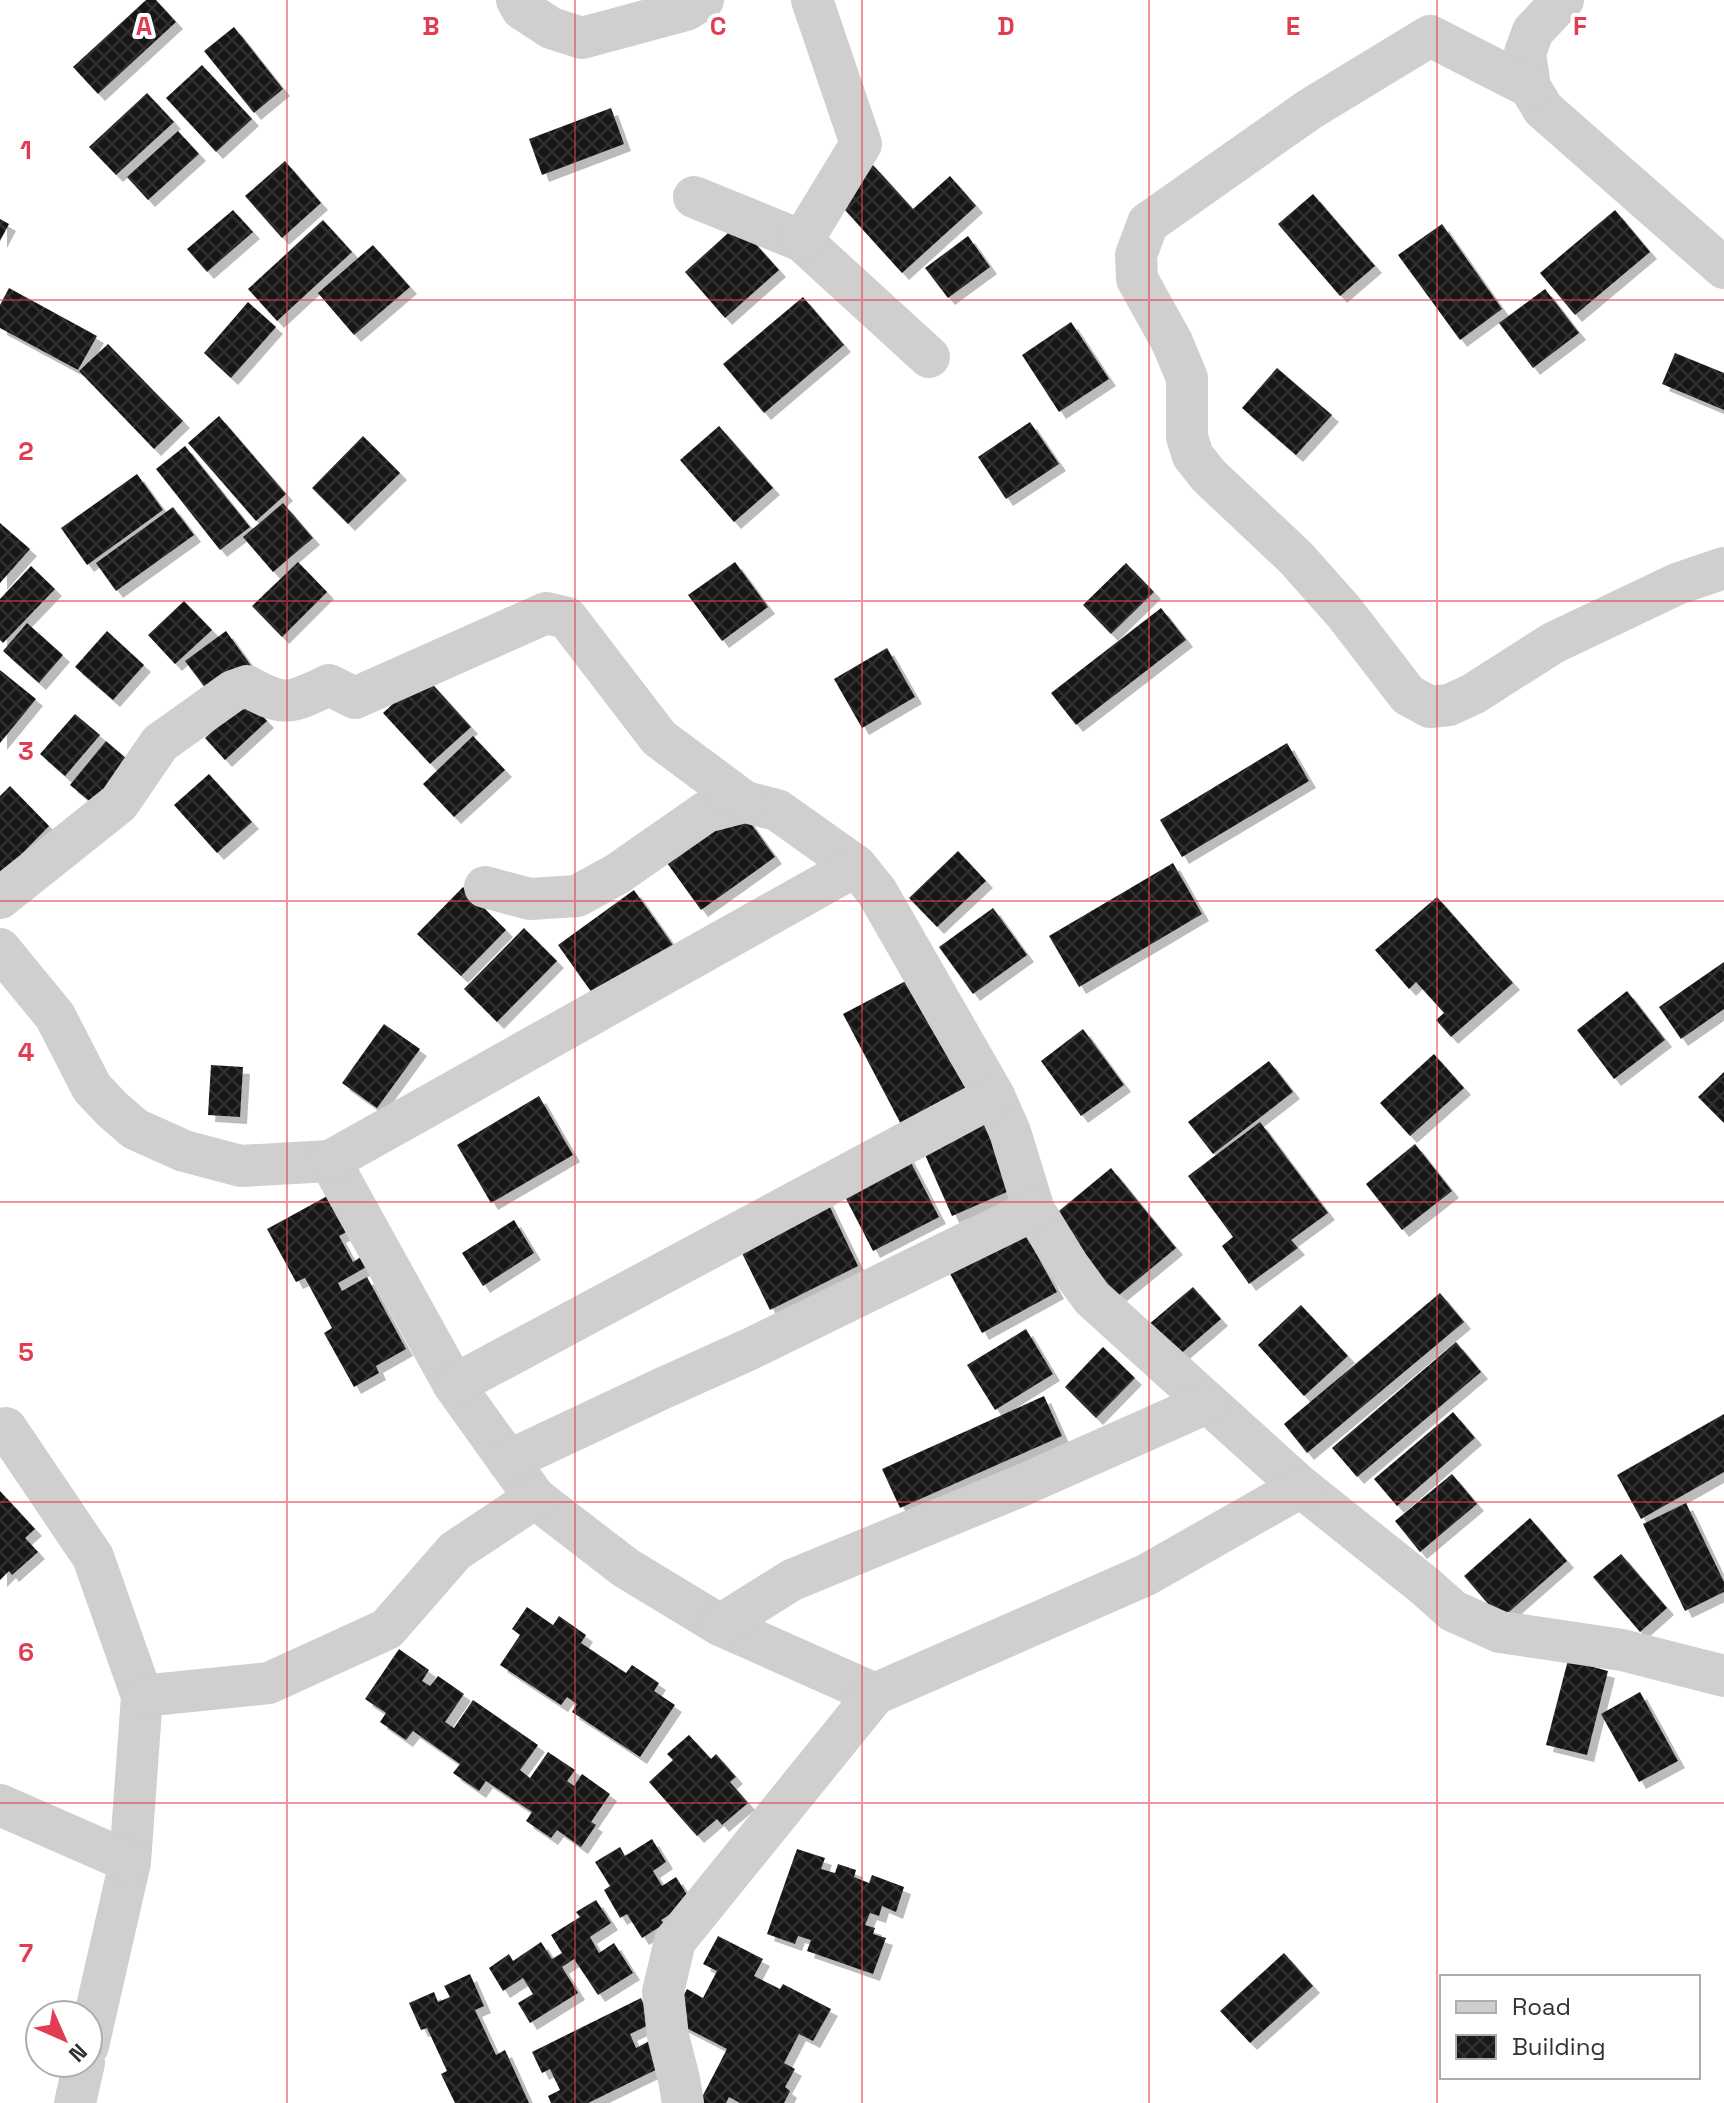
<svg xmlns="http://www.w3.org/2000/svg" width="1724" height="2103" font-family="'Space Grotesk',sans-serif">
<style>
.building{fill:url(#building-cross-hatch);filter:url(#shadow)}
.lines{fill:none;stroke-linecap:round;stroke-linejoin:round}
.minor{stroke:#cfcfcf;stroke-width:42}
.grid{fill:none;stroke:#e13c52;stroke-width:2;stroke-opacity:0.55}
.grid-label{font-size:26px;text-anchor:middle;font-weight:bold;fill:#e13c52;stroke:#fff;stroke-width:8;stroke-linejoin:round;paint-order:stroke}
</style>
<defs>
<pattern id="building-cross-hatch" width="8" height="8" patternUnits="userSpaceOnUse" patternTransform="scale(2)"><rect width="8" height="8" fill="#191919"/><path d="M0 0l8 8M0 8l8-8" fill="none" stroke="#323232"/></pattern>
<filter id="shadow"><feDropShadow dx="7" dy="7" stdDeviation="0" flood-color="#0004"/></filter>
</defs>
<rect width="100%" height="100%" fill="#fff"/>
<g class="building">
<polygon points="146,0 156,0 176,22 98,94 73,67"/>
<polygon points="234,27 283,89 254,113 204,51"/>
<polygon points="202,65 252,119 216,152 166,98"/>
<polygon points="147,93 174,122 116,175 89,147"/>
<polygon points="611,108 624,144 542,175 529,139"/>
<polygon points="178,131 199,154 148,200 127,177"/>
<polygon points="285,161 321,203 282,238 245,196"/>
<polygon points="873,165 913,209 950,176 976,206 902,273 835,199"/>
<polygon points="1313,194 1375,266 1340,296 1278,224"/>
<polygon points="233,210 253,232 207,272 187,249"/>
<polygon points="1615,210 1650,252 1575,315 1540,273"/>
<polygon points="0,219 9,224 0,241"/>
<polygon points="323,220 352,252 277,321 248,289"/>
<polygon points="738,224 779,270 725,318 685,272"/>
<polygon points="1442,224 1502,309 1460,340 1398,255"/>
<polygon points="968,236 990,267 948,298 925,268"/>
<polygon points="373,245 410,287 354,335 318,293"/>
<polygon points="9,288 97,336 78,370 0,328 0,305"/>
<polygon points="1545,289 1579,333 1533,368 1499,323"/>
<polygon points="803,297 844,345 764,413 723,364"/>
<polygon points="248,302 276,327 231,378 204,353"/>
<polygon points="1071,322 1109,379 1059,412 1022,355"/>
<polygon points="108,344 183,421 154,449 79,371"/>
<polygon points="1675,353 1724,373 1724,410 1662,384"/>
<polygon points="1277,368 1332,415 1296,455 1242,408"/>
<polygon points="219,416 286,494 256,521 188,443"/>
<polygon points="1030,422 1059,464 1006,499 978,457"/>
<polygon points="719,426 773,488 734,522 680,460"/>
<polygon points="363,436 400,473 348,524 312,488"/>
<polygon points="185,446 250,527 220,550 156,469"/>
<polygon points="137,474 163,510 87,565 61,528"/>
<polygon points="283,503 313,538 273,572 243,537"/>
<polygon points="173,507 194,535 116,591 96,563"/>
<polygon points="0,523 30,549 0,583"/>
<polygon points="298,562 327,592 282,637 252,606"/>
<polygon points="735,562 768,607 722,641 688,595"/>
<polygon points="1126,563 1154,592 1111,634 1083,605"/>
<polygon points="31,566 55,589 3,643 0,640 0,599"/>
<polygon points="184,601 212,630 175,664 148,635"/>
<polygon points="1161,608 1186,640 1076,725 1051,693"/>
<polygon points="27,623 63,655 39,683 3,651"/>
<polygon points="107,631 144,665 113,700 75,667"/>
<polygon points="226,631 252,667 212,697 185,661"/>
<polygon points="887,648 915,697 862,728 834,679"/>
<polygon points="0,670 36,699 0,743"/>
<polygon points="424,675 471,727 430,764 383,713"/>
<polygon points="247,699 267,721 225,760 205,738"/>
<polygon points="75,714 100,735 65,776 40,754"/>
<polygon points="473,736 505,770 454,817 423,784"/>
<polygon points="106,741 134,765 98,808 70,785"/>
<polygon points="1287,743 1309,781 1182,857 1160,820"/>
<polygon points="209,774 252,822 217,853 174,805"/>
<polygon points="10,786 49,826 2,874 0,872 0,796"/>
<polygon points="741,810 775,857 701,910 667,863"/>
<polygon points="958,851 986,881 937,927 909,898"/>
<polygon points="1173,863 1202,914 1079,987 1049,936"/>
<polygon points="463,887 506,930 461,976 417,934"/>
<polygon points="634,890 675,948 599,1003 558,945"/>
<polygon points="1437,897 1513,983 1451,1037 1436,1020 1444,1013 1416,982 1409,989 1375,950"/>
<polygon points="993,908 1027,955 973,994 939,947"/>
<polygon points="524,928 557,961 497,1022 464,989"/>
<polygon points="1724,962 1724,1009 1681,1039 1659,1007"/>
<polygon points="919,974 979,1089 903,1128 843,1014"/>
<polygon points="1627,991 1665,1040 1614,1079 1577,1030"/>
<polygon points="384,1024 420,1049 377,1108 342,1083"/>
<polygon points="1083,1029 1124,1085 1081,1116 1041,1061"/>
<polygon points="1434,1054 1464,1088 1410,1136 1380,1103"/>
<polygon points="1269,1061 1293,1092 1213,1154 1188,1122"/>
<polygon points="211,1065 243,1067 240,1117 208,1115"/>
<polygon points="1724,1072 1724,1123 1698,1097"/>
<polygon points="539,1096 573,1155 491,1203 457,1145"/>
<polygon points="986,1120 1016,1188 952,1216 922,1148"/>
<polygon points="1260,1122 1328,1213 1291,1240 1298,1248 1249,1284 1222,1246 1233,1237 1188,1176"/>
<polygon points="1415,1144 1452,1191 1402,1230 1366,1184"/>
<polygon points="907,1155 939,1217 873,1251 841,1189"/>
<polygon points="1111,1168 1176,1248 1113,1300 1048,1220"/>
<polygon points="331,1194 350,1230 339,1236 353,1262 364,1255 370,1265 338,1283 342,1291 367,1277 406,1349 376,1366 379,1373 354,1387 324,1333 332,1328 305,1278 296,1282 267,1229"/>
<polygon points="826,1199 858,1266 770,1310 737,1243"/>
<polygon points="514,1220 534,1253 483,1286 462,1253"/>
<polygon points="1023,1229 1057,1292 982,1333 948,1270"/>
<polygon points="1193,1287 1221,1319 1170,1363 1142,1330"/>
<polygon points="1440,1293 1464,1322 1307,1453 1284,1424"/>
<polygon points="1301,1305 1348,1356 1304,1396 1258,1345"/>
<polygon points="1026,1329 1053,1374 995,1410 967,1365"/>
<polygon points="1456,1342 1481,1372 1357,1477 1332,1448"/>
<polygon points="1103,1347 1135,1378 1096,1418 1065,1387"/>
<polygon points="1044,1396 1062,1436 900,1508 882,1469"/>
<polygon points="1453,1412 1475,1438 1397,1506 1374,1479"/>
<polygon points="1724,1414 1724,1472 1641,1519 1617,1475"/>
<polygon points="1452,1474 1477,1504 1420,1552 1395,1521"/>
<polygon points="0,1491 35,1529 25,1538 38,1552 12,1575 9,1571 0,1580"/>
<polygon points="1686,1503 1724,1582 1724,1592 1685,1611 1643,1524"/>
<polygon points="1530,1518 1567,1561 1501,1619 1464,1576"/>
<polygon points="1621,1554 1667,1608 1640,1632 1593,1577"/>
<polygon points="527,1607 553,1625 559,1616 586,1635 581,1643 626,1673 632,1665 659,1683 654,1691 675,1705 640,1757 572,1712 577,1704 567,1697 561,1705 500,1665 520,1635 512,1629"/>
<polygon points="399,1649 429,1670 422,1681 430,1686 438,1676 464,1694 445,1722 454,1728 473,1700 538,1745 520,1770 530,1778 548,1752 575,1770 567,1781 574,1786 582,1774 610,1794 591,1822 596,1825 581,1847 557,1830 551,1838 526,1821 532,1812 486,1781 479,1791 453,1773 460,1764 413,1731 406,1740 380,1722 386,1713 365,1699"/>
<polygon points="1568,1660 1608,1671 1587,1755 1546,1745"/>
<polygon points="1640,1692 1678,1761 1639,1782 1601,1714"/>
<polygon points="689,1735 711,1759 716,1754 736,1777 730,1782 748,1803 722,1825 717,1819 697,1836 649,1782 673,1760 667,1754"/>
<polygon points="652,1839 666,1862 653,1871 662,1886 676,1877 691,1901 661,1920 664,1924 642,1938 627,1914 620,1918 604,1890 610,1886 595,1862 620,1847 625,1856"/>
<polygon points="797,1849 825,1858 821,1869 835,1873 838,1864 856,1870 854,1877 869,1883 872,1875 904,1887 896,1912 882,1906 879,1916 870,1913 865,1925 875,1928 873,1934 886,1938 873,1974 807,1951 811,1940 798,1936 795,1944 767,1934"/>
<polygon points="596,1900 611,1923 590,1937 599,1953 614,1943 633,1973 598,1995 574,1959 562,1967 578,1993 530,2023 518,2003 533,1994 523,1978 503,1991 489,1968 509,1954 513,1961 541,1942 552,1959 562,1953 551,1935 580,1917 576,1912"/>
<polygon points="718,1936 763,1959 754,1976 780,1989 783,1984 831,2009 813,2041 799,2034 784,2063 795,2069 785,2087 790,2091 784,2103 740,2103 729,2097 726,2103 699,2103 727,2049 671,2020 687,1989 703,1998 717,1971 703,1964"/>
<polygon points="1284,1953 1313,1986 1250,2043 1220,2011"/>
<polygon points="470,1974 484,2006 475,2010 496,2055 505,2050 529,2103 455,2103 441,2074 447,2071 427,2028 421,2030 409,2003 434,1992 438,2002 450,1997 444,1986"/>
<polygon points="641,1998 653,2023 630,2034 636,2048 659,2036 672,2062 588,2103 551,2103 548,2096 560,2090 550,2069 542,2073 532,2052"/>
</g>
<g class="lines">
<g class="minor">
<polyline points="517,0 522,9 551,28 582,38 686,10 703,0"/>
<polyline points="1563,0 1533,31 1525,53 1530,87 1543,109 1724,268"/>
<polyline points="1530,87 1430,36 1310,109 1148,223 1136,255 1137,279 1172,342 1187,378 1187,437 1193,456 1209,476 1296,558 1344,612 1408,695 1430,707 1449,705 1473,694 1553,643 1677,584 1724,568"/>
<polyline points="694,197 802,241 929,357"/>
<polyline points="802,241 861,144 812,0"/>
<polyline points="485,887 530,899 577,896 617,874 706,812 745,802 777,810 856,866"/>
<path d="M0,898L119,803L160,743L233,691L247,686C285,708 291,703 329,685L355,698L546,613L567,618L659,738L745,802"/>
<polyline points="0,949 55,1016 92,1088 113,1110 135,1129 184,1151 241,1166 330,1161 454,1385 535,1498 626,1568 720,1625 875,1694"/>
<polyline points="330,1161 856,866 877,892 994,1096 1010,1132 1034,1210 1068,1265 1092,1298 1301,1487 1425,1586 1453,1611 1500,1632 1622,1650 1724,1676"/>
<polyline points="454,1385 994,1096"/>
<polyline points="6,1428 93,1557 142,1696 130,1862 88,2046"/>
<polyline points="508,1461 661,1389 750,1349 1034,1210"/>
<polyline points="720,1625 792,1580 1018,1487 1207,1403"/>
<polyline points="142,1696 269,1683 387,1629 455,1551 535,1498"/>
<polyline points="0,1805 130,1862"/>
<polyline points="75,2103 84,2063"/>
<polyline points="683,2103 679,2079 668,2036 663,1992 675,1941 875,1694 1146,1575 1301,1487"/>
</g>
</g>
<path class="grid" d="M287,0V2103M575,0V2103M862,0V2103M1149,0V2103M1437,0V2103M0,300H1724M0,601H1724M0,901H1724M0,1202H1724M0,1502H1724M0,1803H1724"/>
<g class="grid-label">
<text x="144" y="35">A</text>
<text x="431" y="35">B</text>
<text x="718" y="35">C</text>
<text x="1006" y="35">D</text>
<text x="1293" y="35">E</text>
<text x="1580" y="35">F</text>
<text x="26" y="159">1</text>
<text x="26" y="460">2</text>
<text x="26" y="760">3</text>
<text x="26" y="1061">4</text>
<text x="26" y="1361">5</text>
<text x="26" y="1661">6</text>
<text x="26" y="1962">7</text>
</g>
<rect x="1440" y="1975" width="260" height="104" fill="#ffffff" stroke="#adadad" stroke-width="2"/>
<rect x="1456" y="2001" width="40" height="12" fill="#cfcfcf" stroke="#adadad" stroke-width="2"/>
<text x="1512" y="2015" font-size="24" fill="#323232">Road</text>
<rect x="1456" y="2035" width="40" height="24" fill="url(#building-cross-hatch)" stroke="#adadad" stroke-width="2"/>
<text x="1512" y="2055" font-size="24" fill="#323232">Building</text>
<g transform="translate(64 2039) rotate(135)"><circle r="38" fill="#ffffff" stroke="#adadad" stroke-width="2"/>
<path d="M0-6L14 30L0 20L-14 30Z" fill="#e13c52"/>
<text y="-12" font-size="22" font-weight="bold" text-anchor="middle" fill="#323232">N</text>
</g>
</svg>
